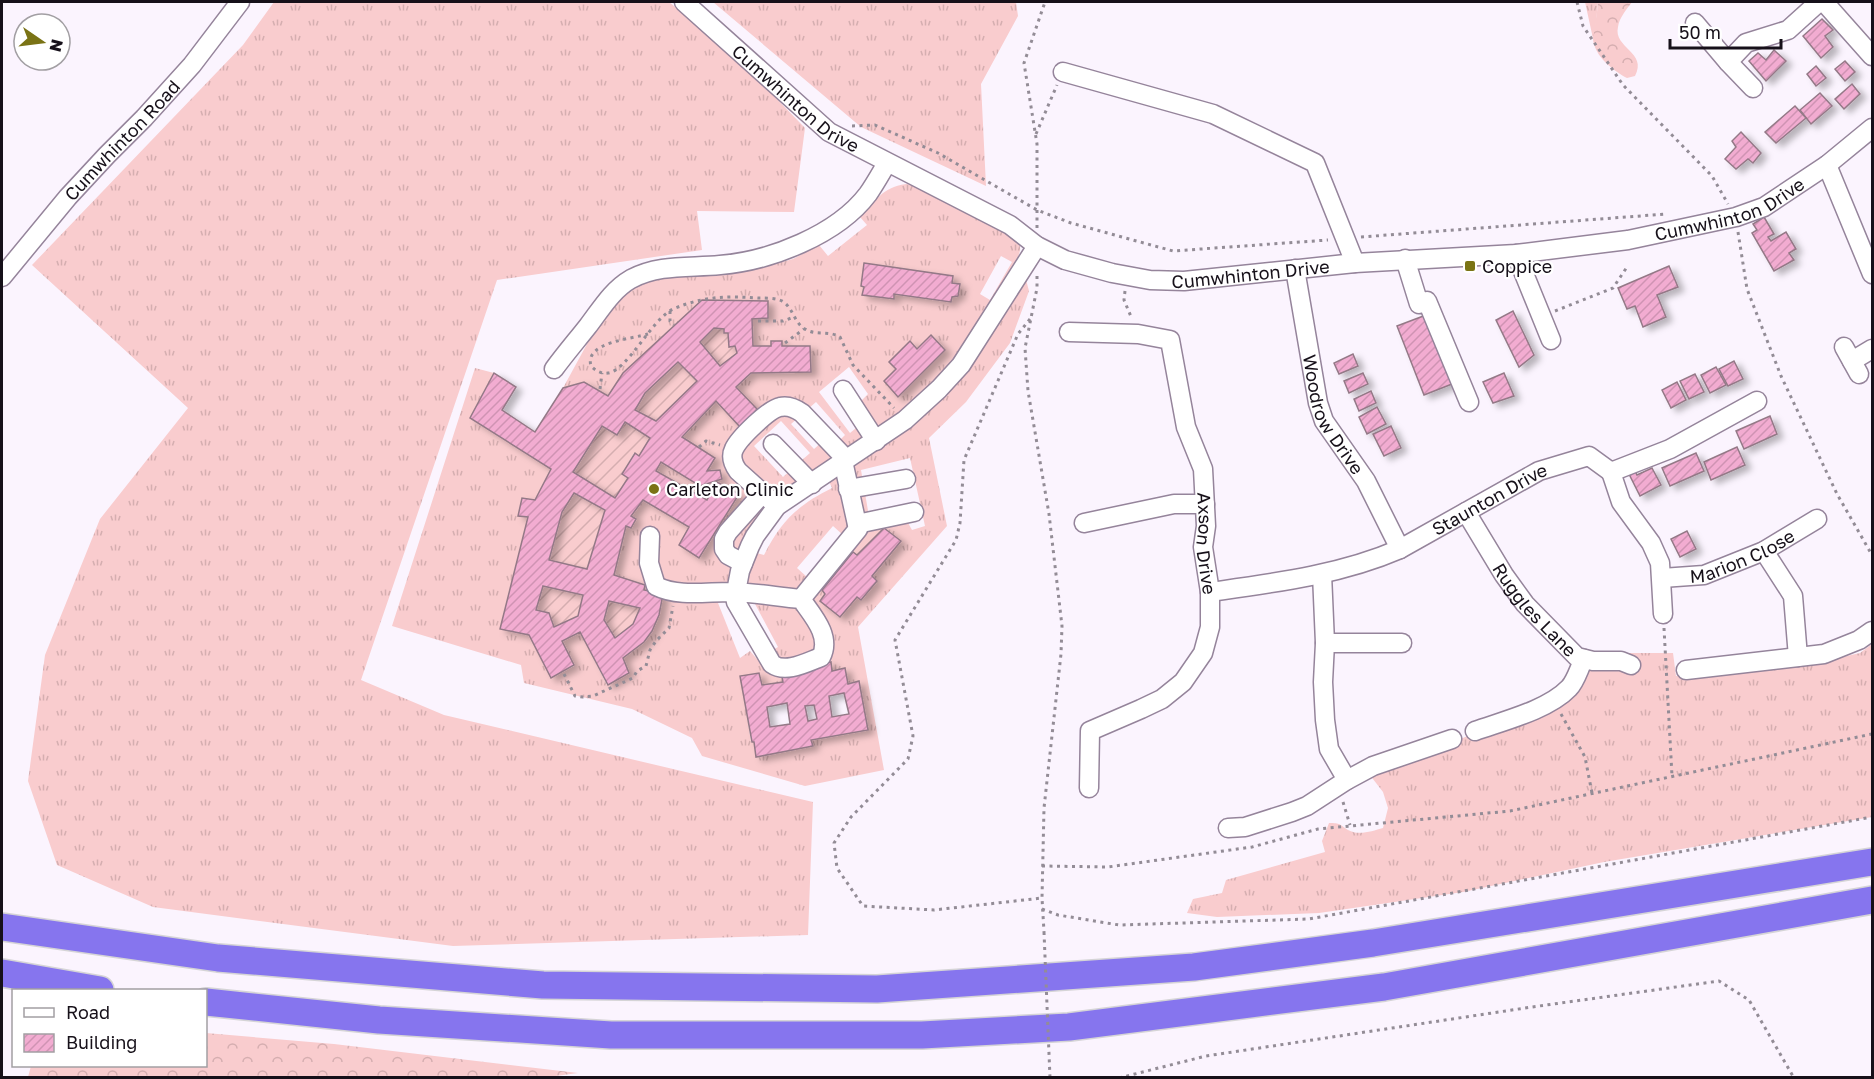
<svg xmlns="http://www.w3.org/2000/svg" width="1874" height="1079" font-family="'Golos Text',sans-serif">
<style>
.grass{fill:url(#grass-tufts);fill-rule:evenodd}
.forest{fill:url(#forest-crowns)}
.garden{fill:url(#garden-furrows)}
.building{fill:url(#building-hatch);stroke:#947987;stroke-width:1.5;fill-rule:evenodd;filter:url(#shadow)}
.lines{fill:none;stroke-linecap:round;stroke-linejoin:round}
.minor-casing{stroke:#95849b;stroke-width:21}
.highway-casing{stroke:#d5d4d6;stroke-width:30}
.path{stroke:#938c96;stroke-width:3;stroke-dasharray:3 4.5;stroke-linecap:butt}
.minor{stroke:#fff;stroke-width:18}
.highway{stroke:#8675ee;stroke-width:27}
.path-bridge{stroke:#938c96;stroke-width:3;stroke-dasharray:3 4.5;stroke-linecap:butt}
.poi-dot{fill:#7a7315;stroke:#fff;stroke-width:2}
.labels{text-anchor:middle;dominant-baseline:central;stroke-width:4.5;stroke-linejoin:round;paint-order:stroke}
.street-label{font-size:18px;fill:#161019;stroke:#fff}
.poi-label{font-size:18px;fill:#161019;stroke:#fff;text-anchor:start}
</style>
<defs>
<pattern id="grass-tufts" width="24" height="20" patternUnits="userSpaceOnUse" patternTransform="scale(1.5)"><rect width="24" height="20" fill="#f9ccce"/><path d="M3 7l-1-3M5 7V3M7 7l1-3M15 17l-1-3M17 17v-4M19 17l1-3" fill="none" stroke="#d5aeb0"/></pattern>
<pattern id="forest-crowns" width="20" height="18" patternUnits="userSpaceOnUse" patternTransform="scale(1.5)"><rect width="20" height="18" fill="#f9ccce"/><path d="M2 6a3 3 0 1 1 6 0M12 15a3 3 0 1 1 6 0" fill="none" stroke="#d5aeb0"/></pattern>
<pattern id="garden-furrows" width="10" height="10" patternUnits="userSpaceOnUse" patternTransform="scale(1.5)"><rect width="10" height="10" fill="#f9ccce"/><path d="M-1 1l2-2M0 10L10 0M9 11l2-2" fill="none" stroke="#d5aeb0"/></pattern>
<pattern id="building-hatch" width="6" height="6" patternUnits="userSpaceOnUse" patternTransform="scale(1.5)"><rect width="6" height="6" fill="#f2acd1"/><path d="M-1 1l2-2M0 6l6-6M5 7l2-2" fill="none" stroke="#cf93b3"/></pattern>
<filter id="shadow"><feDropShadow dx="6" dy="4" stdDeviation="3" flood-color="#0004"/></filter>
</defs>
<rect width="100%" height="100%" fill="#fbf4fe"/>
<g class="grass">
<polygon points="274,2 669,2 729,50 805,128 794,212 697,211 702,250 497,280 361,680 444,715 813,802 808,935 453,946 153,907 57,865 28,781 45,655 100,519 188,408 32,265 243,45"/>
<polygon points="713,2 1016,2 1018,16 981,84 986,186 861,127"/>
<polygon points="1585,2 1598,2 1594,43"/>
<path d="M906,184L919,186L1016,237C1022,247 1021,251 1016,261L1025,276L1029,291L1010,343L966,402L929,438L947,526L858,627L884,770L805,786L702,756L692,738L632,709L524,683L521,665L392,626L475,368L494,373L470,418L551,469L535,500L519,515L528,517L529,635L551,678L574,666L562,641L580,632L607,685L629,673L623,658C646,642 660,623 663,594L644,590L645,585L614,575L626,526L631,528L636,519L631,516L643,500L689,527L679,545L699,557L738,494L717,482L707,500L656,471L661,462L722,479L720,470L707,471L715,458L682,437L716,401L741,427L757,409L736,387L782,346V341H771V346H753L752,319L768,317V301L703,300L623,373L608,396L584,382L563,388L599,322L627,289L653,276L722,273L778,263L793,259L819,245L828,256L867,225L860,217C877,200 881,188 906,184ZM1001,256L1012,262L990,300L980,294ZM864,263L953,276L952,283L959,285L958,296L952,297L951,302L894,294V299L862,294L864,287L861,286ZM931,336L945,350L898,397L884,381L896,369L889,362L909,342L917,349ZM849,367L868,394L858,404L867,419L850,433L819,392ZM816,402L845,435L837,443L830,435L814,449L791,424ZM781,421L810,453L783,477L754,446ZM910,458L925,526L912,530L907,521L871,528L861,470ZM828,479L832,488C798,505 781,521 764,555L753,552L786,506ZM833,526L843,535L807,577L797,568ZM884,528L900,542L872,576L877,581L861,600L857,597L839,617L820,601L825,594L822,589L853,552L857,555ZM729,599L755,604L778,647L757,659L750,651L740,658L718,603ZM830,662L832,671L845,668L848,684L859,682L868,730L811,740L813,746L756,756L754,742H751L741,676L759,673L762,685L783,682L782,677L804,672L803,667Z"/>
<path d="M1872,644V817L1604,862L1463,892L1319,913L1217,917L1187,913L1193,899L1222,893L1226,880L1325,852L1322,841L1329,823C1341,823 1339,824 1348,830C1359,836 1372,831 1383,828L1388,808L1383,792L1366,770L1435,751L1493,724L1523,718L1589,669L1627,653H1673L1676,676L1838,658L1860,653Z"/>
</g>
<g class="forest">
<path d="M1598,2H1632C1627,9 1619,18 1618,27C1613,48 1648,52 1635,76L1627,78C1614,71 1598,59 1594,44C1592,37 1598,11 1598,2Z"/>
<polygon points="206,1033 334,1044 578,1073 541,1078 28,1077 31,1066 206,1066"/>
</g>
<g class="garden">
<polygon points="714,328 724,329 728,333 729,347 735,346 737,353 720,366 700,342"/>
<polygon points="678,362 697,381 656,421 635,410 645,393"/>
<polygon points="625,422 650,438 639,456 634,453 622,474 628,478 615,498 573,472 602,426 617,435"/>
<polygon points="574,493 605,510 587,569 549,560 562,512"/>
<polygon points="543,586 583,595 578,616 554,627 549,613 536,610"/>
<polygon points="609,601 640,608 633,624 615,638 604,620"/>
</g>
<g class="building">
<polygon points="1822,19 1833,30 1825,36 1833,47 1821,58 1803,36"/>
<polygon points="1774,50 1786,61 1766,81 1749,61 1758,53 1766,60"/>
<polygon points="1845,61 1855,72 1845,81 1835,69"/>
<polygon points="1816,66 1826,78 1816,86 1807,74"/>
<polygon points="1852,84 1860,94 1844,109 1835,99"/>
<polygon points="1820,93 1832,106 1811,124 1800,110"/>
<polygon points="1795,106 1806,118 1776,143 1765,132"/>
<polygon points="1741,132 1761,153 1753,163 1748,159 1736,169 1725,159 1736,147 1732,141"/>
<polygon points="1764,217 1774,234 1768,237 1771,241 1786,232 1796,249 1789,253 1794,260 1774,271 1752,233 1757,230 1753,224"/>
<polygon points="864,263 953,276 952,283 960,284 958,296 952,297 951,302 894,294 894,299 862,295 864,287 861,286"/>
<polygon points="1669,266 1678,287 1657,295 1666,317 1643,327 1635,306 1627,309 1618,288"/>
<path d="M702,300L768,301V318L752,319L753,346H771V341H782V346H810L811,372L751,373L736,387L757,409L741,428L716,401L682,437L715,458L707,471L720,470L722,479L700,486L661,462L656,471L707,500L717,482L739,494L699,558L679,545L689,527L643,500L631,516L636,519L631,528L626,526L614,575L645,585L644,590L663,594L659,615L652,631L644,642L623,658L629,673L608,685L580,632L562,641L574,665L551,678L529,635L500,629L528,517L518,516L522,498L535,500L551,469L470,418L494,373L516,387L502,410L535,432L563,388L584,382L608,396L623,373ZM714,328L724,329V333H728L729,347L735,346L737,353L720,366L700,342ZM678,362L697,381L656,421L635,410L645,393ZM625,422L650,438L639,456L635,453L622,474L628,478L615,498L573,472L602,426L617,435ZM574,493L605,510L587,569L549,560L562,512ZM543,586L583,595L578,616L554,627L549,613L536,610ZM609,601L640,608L633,624L615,638L604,620Z"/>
<polygon points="1513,311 1534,355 1519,367 1496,320"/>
<polygon points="1426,315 1452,384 1424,395 1397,326"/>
<polygon points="931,335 945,350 898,397 884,381 896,369 889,362 910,341 917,349"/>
<polygon points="1353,354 1358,366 1339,374 1334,363"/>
<polygon points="1734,361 1743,379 1728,386 1719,369"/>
<polygon points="1716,367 1726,385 1710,393 1701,375"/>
<polygon points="1363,373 1368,384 1349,393 1344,381"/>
<polygon points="1504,373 1514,396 1493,403 1483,382"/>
<polygon points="1695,374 1704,392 1689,399 1680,381"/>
<polygon points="1677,382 1686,400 1671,408 1662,390"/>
<polygon points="1371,391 1376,403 1359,411 1354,399"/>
<polygon points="1377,407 1386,424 1367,434 1359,417"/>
<polygon points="1770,416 1777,434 1744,449 1736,431"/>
<polygon points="1391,426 1401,448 1384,456 1373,434"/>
<polygon points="1737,447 1745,465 1711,480 1704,462"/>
<polygon points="1696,453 1704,471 1670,486 1662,468"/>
<polygon points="1652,468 1661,485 1640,496 1629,474 1635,471 1637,475"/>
<polygon points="884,528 901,541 872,576 877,581 861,600 857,597 840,617 820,601 825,594 822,590 853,552 857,555"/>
<polygon points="1687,531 1696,549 1680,557 1671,539"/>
<path d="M831,662L832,671L845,668L848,684L859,681L868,730L811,740L813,746L756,757L754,742H752L740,676L759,673L762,685L783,682L782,677L804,672L803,667ZM844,693L849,714L832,717L829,696ZM787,703L790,724L770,727L767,707ZM814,705L817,719L808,721L805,706Z"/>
</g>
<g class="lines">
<g class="minor-casing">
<g id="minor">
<path id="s1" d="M684,2L829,132L1010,225L1037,246L1065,260L1112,273L1150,280L1184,281L1355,263L1516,254L1628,240L1736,217L1764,207L1827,165L1872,128"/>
<polyline points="1824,2 1872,56"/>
<polyline points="1695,23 1728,62"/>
<polyline points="1063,72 1213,114 1315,163 1355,263"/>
<polyline points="1753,88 1728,62 1746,43 1788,30 1819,2"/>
<polyline points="1827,165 1872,274"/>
<polyline points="1516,254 1551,340"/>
<polyline points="1405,259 1419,304 1427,301 1469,402"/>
<path id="s2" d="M1295,269L1318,403L1324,421L1366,481L1400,549"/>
<path id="s3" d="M2,277L68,197L107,155L144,118L192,65L240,2"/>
<path id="s4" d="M1069,332L1138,334L1170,340L1186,427L1203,469L1206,526L1203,547L1210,592V627L1203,653L1183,682L1162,699L1141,709L1090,731L1089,788"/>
<polyline points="1844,347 1859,374"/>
<polyline points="1852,361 1872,349"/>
<path d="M554,369C565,354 577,340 588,326C601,309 612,290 631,279C659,264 689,268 720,265C770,261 837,235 868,194C875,184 881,173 887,163"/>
<polyline points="843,390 876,441"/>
<polyline points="773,444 812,484"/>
<polyline points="1611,472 1621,502 1651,543 1660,563 1663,614"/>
<polyline points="848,489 906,479"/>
<path d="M777,506L738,471C733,464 730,457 734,449C739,438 769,409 780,407C788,405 795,408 802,413L846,459"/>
<path id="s5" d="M1466,512L1504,575L1525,604L1577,657L1593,661H1621L1631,665"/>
<polyline points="1084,523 1174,504 1205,504"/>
<polyline points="857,524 914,512"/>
<path d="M650,536L649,563L656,586C680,598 710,591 735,592C757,593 779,597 801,599C812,615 832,636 821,657C807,662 786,674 772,664L736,602L735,597L740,571L750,546L755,536L777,506L905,420L939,389L961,365L1037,246"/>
<polyline points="1764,551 1793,596 1798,657"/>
<polyline points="743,563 728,555 724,549 724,539 728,532 762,494"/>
<polyline points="1322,574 1325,643 1323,682 1325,720 1329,749 1347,780"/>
<path id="s6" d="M1662,578L1704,575L1764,551L1817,519"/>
<path id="s7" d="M1210,592C1274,583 1340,575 1400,549L1539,471L1589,456L1611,472L1670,449L1757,401"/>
<polyline points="801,599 858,529 843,461"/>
<polyline points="1325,643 1402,643"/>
<polyline points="1686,670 1824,654 1859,640 1872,631"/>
<path d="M1475,731C1503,721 1548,710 1569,688C1576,681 1579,668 1584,659"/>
<polyline points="1228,828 1245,827 1292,812 1307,806 1347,780 1373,766 1452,739"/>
</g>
</g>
<g class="highway-casing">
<g id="highway">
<polyline points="2,927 218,958 543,985 877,989 1194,967 1373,943 1872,862"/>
<polyline points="2,973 100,990"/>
<polyline points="206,1002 379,1020 611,1035 922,1035 1069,1027 1384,987 1872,900"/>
</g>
</g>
<g class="path">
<polyline points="1577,2 1583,26 1623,85 1712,176 1728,204"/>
<polyline points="852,126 875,125 938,153 1037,210 1071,223 1173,251 1328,240"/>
<polyline points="1036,134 1057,85"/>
<polyline points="1037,228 1037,144 1024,63 1045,2"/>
<polyline points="1738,232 1747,289 1781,376 1837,494 1872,555"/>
<polyline points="1361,237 1666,214"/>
<polyline points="1037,276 1037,288 1025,348 1028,391 1049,514 1062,626 1061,654 1044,808 1042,898 1044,932"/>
<polyline points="1125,291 1124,300 1132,319"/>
<polyline points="670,311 670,321 674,325"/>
<polyline points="1555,311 1613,288 1627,267"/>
<polyline points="1030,319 1018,334 964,460 960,523 956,540 895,640 913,736 908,759 851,817 834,843 837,868 863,906 934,910 1042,898"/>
<polyline points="758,321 783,321 794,317"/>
<path d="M648,334C632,339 584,342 591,366C596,371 601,374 608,373C627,371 652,319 673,309C704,296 726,296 759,298C766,298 775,298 782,301C793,307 794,323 805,329C816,336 828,330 840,337L853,365L894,408"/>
<polyline points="785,343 804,329"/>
<polyline points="600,389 602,373"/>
<polyline points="699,447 706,441 720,445"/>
<polyline points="1664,628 1672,776"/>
<polyline points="564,674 575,696 583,697 593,696 633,678 637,671 646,666 650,650 656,641 669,628 673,606"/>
<polyline points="1561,714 1585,757 1592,793"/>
<polyline points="1343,802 1350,825"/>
<polyline points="1042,866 1108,867 1252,847 1318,829 1510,811 1872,734"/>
<polyline points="1042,909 1058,915 1119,925 1309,919 1872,817"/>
<polyline points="1119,1078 1206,1056 1532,1007 1719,981 1749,1000 1794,1078"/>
</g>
<use href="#minor" class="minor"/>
<use href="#highway" class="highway"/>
<polyline class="path-bridge" points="1044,932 1050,1078"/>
</g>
<g class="poi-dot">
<rect x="1464" y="260" width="12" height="12" rx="3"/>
<circle cx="654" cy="489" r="6"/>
</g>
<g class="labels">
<g class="street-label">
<text stroke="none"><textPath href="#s1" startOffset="148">Cumwhinton Drive</textPath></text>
<text stroke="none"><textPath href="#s3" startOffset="182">Cumwhinton Road</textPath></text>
<text stroke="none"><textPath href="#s1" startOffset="1138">Cumwhinton Drive</textPath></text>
<text stroke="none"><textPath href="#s1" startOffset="652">Cumwhinton Drive</textPath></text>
<text stroke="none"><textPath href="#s2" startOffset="152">Woodrow Drive</textPath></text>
<text stroke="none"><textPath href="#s7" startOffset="298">Staunton Drive</textPath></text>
<text stroke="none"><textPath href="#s4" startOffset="310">Axson Drive</textPath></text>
<text stroke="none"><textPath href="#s6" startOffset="84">Marion Close</textPath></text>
<text stroke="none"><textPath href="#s5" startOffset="120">Ruggles Lane</textPath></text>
</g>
<g class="poi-label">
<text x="1482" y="266">Coppice</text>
<text x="666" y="489">Carleton Clinic</text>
</g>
</g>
<rect width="1874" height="1079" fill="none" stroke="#161019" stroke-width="6"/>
<rect x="12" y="989" width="195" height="78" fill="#ffffff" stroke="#a29fa3" stroke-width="1.5"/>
<rect x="24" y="1008" width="30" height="9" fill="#ffffff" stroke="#a29fa3" stroke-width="1.5"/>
<text x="66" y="1019" font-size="18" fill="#161019">Road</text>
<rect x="24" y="1034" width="30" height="18" fill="url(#building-hatch)" stroke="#a29fa3" stroke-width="1.5"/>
<text x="66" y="1049" font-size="18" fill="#161019">Building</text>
<g transform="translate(42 42) rotate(104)"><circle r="28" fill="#ffffff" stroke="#a29fa3" stroke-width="1.5"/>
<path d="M0-4.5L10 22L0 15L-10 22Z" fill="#7a7315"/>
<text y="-9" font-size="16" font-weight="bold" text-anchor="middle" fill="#161019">N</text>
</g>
<path d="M1670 39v9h111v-9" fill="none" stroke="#161019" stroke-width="3"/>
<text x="1679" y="39" font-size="18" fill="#161019" stroke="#ffffff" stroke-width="4.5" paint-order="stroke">50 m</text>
</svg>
